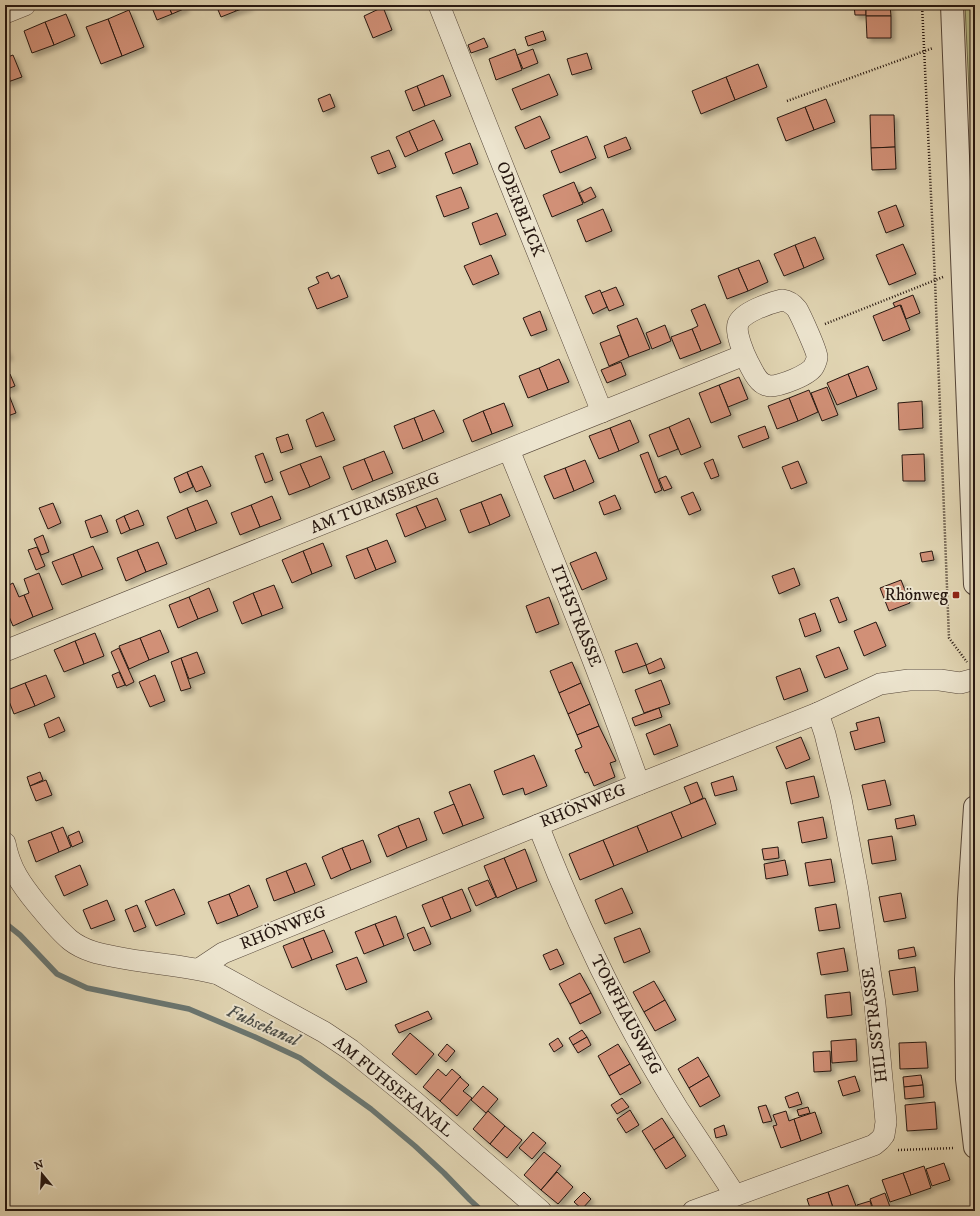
<svg xmlns="http://www.w3.org/2000/svg" width="980" height="1216" font-family="'IM FELL DW Pica',serif">
<style>
.green{fill:#b8bc89;stroke:#6f6a4c}
.lines{fill:none;stroke-linecap:round;stroke-linejoin:round}
.stream{stroke:#697773;stroke-width:5.5}
.building{fill:#d19077;stroke:#261710;filter:url(#shadow)}
.minor-casing{stroke:#554639;stroke-width:22}
.tertiary-casing{stroke:#554639;stroke-width:24}
.path{stroke:#261710;stroke-width:2.5;stroke-dasharray:1 2;stroke-linecap:butt}
.minor{stroke:#ece4ce;stroke-width:21}
.tertiary{stroke:#ece4ce;stroke-width:22}
.poi-dot{fill:#8f2418;stroke:#ece4ce;stroke-width:1.5}
.labels{text-anchor:middle;dominant-baseline:central;stroke-width:4;stroke-linejoin:round;paint-order:stroke}
.street-label{font-size:17px;fill:#261710;stroke:#ece4ce}
.poi-label{font-size:17px;fill:#261710;stroke:#ece4ce;text-anchor:end}
.water-label{font-size:18px;font-style:italic;fill:#4d4f4a;stroke:#ece4ce}
</style>
<defs>
<filter id="shadow"><feDropShadow dx="3.5" dy="3.5" stdDeviation="2" flood-color="#0004"/></filter>
</defs>
<rect width="100%" height="100%" fill="#e1d5b3"/>
<filter id="stains"><feTurbulence type="fractalNoise" baseFrequency=".005" numOctaves="4"/><feColorMatrix values="0 0 0 0 .2 0 0 0 0 .09 0 0 0 0 .02 0 0 0 .5 -.17"/></filter>
<radialGradient id="worn" r=".72"><stop offset=".6" stop-color="#630" stop-opacity="0"/><stop offset="1" stop-color="#630" stop-opacity=".3"/></radialGradient>
<polygon class="green" points="965,5 975,5 975,217"/>
<g class="lines">
<polyline class="stream" points="5,923 20,935 57,974 87,988 189,1009 255,1037 300,1058 371,1109 415,1146 444,1173 470,1200 482,1211"/>
</g>
<g class="building">
<polygon points="151,5 168,5 172,14 157,20"/>
<polygon points="168,5 185,5 186,8 172,14"/>
<polygon points="216,5 234,5 236,11 221,17"/>
<polygon points="234,5 250,5 251,6 236,11"/>
<polygon points="854,5 866,5 866,15 855,15"/>
<polygon points="866,5 890,5 891,16 866,16"/>
<polygon points="383,7 392,30 373,38 364,16"/>
<polygon points="129,10 144,47 122,56 108,19"/>
<polygon points="66,14 75,36 54,45 45,22"/>
<polygon points="866,16 891,16 891,38 867,38"/>
<polygon points="108,19 122,56 101,64 86,27"/>
<polygon points="45,22 54,45 32,53 24,31"/>
<polygon points="543,31 546,40 528,46 525,37"/>
<polygon points="484,38 488,47 471,53 468,45"/>
<polygon points="515,49 522,70 496,80 489,59"/>
<polygon points="533,49 538,63 523,69 517,55"/>
<polygon points="587,53 592,69 572,75 567,59"/>
<polygon points="13,55 22,77 5,83 5,58"/>
<polygon points="758,64 767,87 735,100 726,77"/>
<polygon points="549,74 558,95 521,110 512,89"/>
<polygon points="443,75 451,96 425,106 417,86"/>
<polygon points="726,77 735,100 701,114 692,91"/>
<polygon points="417,86 425,106 413,111 405,91"/>
<polygon points="330,94 335,107 323,112 318,99"/>
<polygon points="826,99 835,122 814,130 805,107"/>
<polygon points="805,107 814,130 786,141 777,118"/>
<polygon points="870,115 894,115 895,147 871,148"/>
<polygon points="540,116 550,138 525,149 515,127"/>
<polygon points="434,120 443,140 418,151 409,131"/>
<polygon points="409,131 418,151 405,157 396,137"/>
<polygon points="587,136 596,158 560,173 551,151"/>
<polygon points="626,137 631,149 608,158 604,146"/>
<polygon points="470,143 478,164 453,174 445,153"/>
<polygon points="895,147 896,169 872,170 871,148"/>
<polygon points="389,150 396,167 378,174 371,157"/>
<polygon points="574,182 583,204 552,217 543,195"/>
<polygon points="461,187 469,208 444,217 436,196"/>
<polygon points="591,187 596,197 584,203 579,193"/>
<polygon points="896,205 904,226 886,233 878,212"/>
<polygon points="603,209 612,231 586,242 577,220"/>
<polygon points="497,213 506,235 480,245 472,223"/>
<polygon points="815,237 824,259 804,268 795,245"/>
<polygon points="903,244 916,274 889,285 876,255"/>
<polygon points="795,245 804,268 784,276 774,254"/>
<polygon points="491,255 499,274 473,285 464,266"/>
<polygon points="759,260 768,282 748,291 738,268"/>
<polygon points="738,268 748,291 727,299 718,276"/>
<polygon points="328,272 331,279 339,275 348,297 317,309 308,288 319,283 316,277"/>
<polygon points="616,287 624,305 609,311 601,293"/>
<polygon points="600,290 607,307 593,314 585,296"/>
<polygon points="913,295 920,313 906,319 901,305 895,307 893,303"/>
<polygon points="705,304 721,343 701,351 692,329 698,326 691,310"/>
<polygon points="900,305 910,330 883,341 873,316"/>
<polygon points="540,311 547,330 531,336 523,318"/>
<polygon points="637,318 650,349 629,357 617,326"/>
<polygon points="665,325 671,341 652,349 646,333"/>
<polygon points="692,329 701,351 680,359 671,337"/>
<polygon points="620,335 629,357 609,366 600,343"/>
<polygon points="5,348 9,356 5,358"/>
<polygon points="559,359 569,382 548,390 539,368"/>
<polygon points="621,362 626,375 607,383 601,370"/>
<polygon points="868,366 877,389 857,397 848,374"/>
<polygon points="539,368 548,390 528,398 519,376"/>
<polygon points="10,374 15,386 5,390 5,376"/>
<polygon points="848,374 857,397 837,405 827,383"/>
<polygon points="739,377 748,399 728,407 719,385"/>
<polygon points="719,385 731,415 711,423 699,393"/>
<polygon points="827,387 838,415 822,421 811,393"/>
<polygon points="809,390 818,412 798,421 789,398"/>
<polygon points="9,395 16,413 5,417 5,396"/>
<polygon points="789,398 798,421 777,429 768,406"/>
<polygon points="922,401 923,428 899,430 898,403"/>
<polygon points="504,403 513,426 492,434 483,411"/>
<polygon points="434,410 444,432 423,441 414,418"/>
<polygon points="483,411 492,434 472,442 463,420"/>
<polygon points="323,412 335,440 316,447 306,420"/>
<polygon points="414,418 423,441 403,449 394,426"/>
<polygon points="689,418 701,447 681,455 669,427"/>
<polygon points="630,420 639,442 619,451 610,428"/>
<polygon points="765,426 769,438 743,448 738,436"/>
<polygon points="669,427 678,449 658,457 649,435"/>
<polygon points="610,428 619,451 599,459 589,436"/>
<polygon points="288,434 293,449 281,453 276,438"/>
<polygon points="384,451 393,473 373,481 364,459"/>
<polygon points="648,452 662,490 655,493 640,455"/>
<polygon points="263,453 273,480 265,483 255,456"/>
<polygon points="924,454 925,481 903,481 902,455"/>
<polygon points="321,456 330,478 310,487 300,464"/>
<polygon points="364,459 373,481 352,490 343,467"/>
<polygon points="713,459 719,476 711,479 704,463"/>
<polygon points="585,460 594,482 574,491 565,468"/>
<polygon points="798,461 807,483 791,489 782,467"/>
<polygon points="300,464 310,487 289,495 280,472"/>
<polygon points="202,466 211,486 196,492 187,472"/>
<polygon points="565,468 574,491 554,499 544,476"/>
<polygon points="187,472 193,487 180,493 174,478"/>
<polygon points="666,476 672,488 664,491 659,479"/>
<polygon points="693,492 701,510 689,515 681,497"/>
<polygon points="501,494 510,516 490,525 481,502"/>
<polygon points="615,495 621,509 604,515 599,502"/>
<polygon points="272,496 281,519 260,527 251,505"/>
<polygon points="437,498 446,520 426,528 416,506"/>
<polygon points="207,500 217,523 196,531 187,508"/>
<polygon points="481,502 490,525 469,533 460,510"/>
<polygon points="53,503 61,523 48,529 39,508"/>
<polygon points="251,505 260,527 240,535 231,513"/>
<polygon points="416,506 426,528 405,537 396,514"/>
<polygon points="187,508 196,531 176,539 167,517"/>
<polygon points="138,510 144,525 130,530 124,516"/>
<polygon points="101,515 108,532 91,538 85,521"/>
<polygon points="124,516 130,530 121,534 116,520"/>
<polygon points="43,535 49,552 41,555 34,539"/>
<polygon points="387,540 396,562 376,570 367,548"/>
<polygon points="158,542 167,564 146,572 137,550"/>
<polygon points="323,543 332,566 312,574 303,551"/>
<polygon points="93,546 103,569 82,577 73,554"/>
<polygon points="37,547 45,566 36,570 28,550"/>
<polygon points="367,548 376,570 355,579 346,556"/>
<polygon points="137,550 146,572 126,581 117,558"/>
<polygon points="303,551 312,574 292,583 282,560"/>
<polygon points="932,551 934,560 922,562 920,553"/>
<polygon points="596,552 607,579 582,590 570,563"/>
<polygon points="73,554 82,577 62,585 52,562"/>
<polygon points="794,568 800,585 779,594 772,576"/>
<polygon points="39,573 53,609 33,617 24,595 29,593 24,579"/>
<polygon points="901,580 910,603 889,611 880,588"/>
<polygon points="13,583 19,597 24,595 33,617 13,626 5,607 5,587"/>
<polygon points="274,585 283,608 262,616 253,593"/>
<polygon points="209,588 218,611 198,619 189,597"/>
<polygon points="253,593 262,616 242,624 233,602"/>
<polygon points="189,597 198,619 178,628 169,605"/>
<polygon points="549,597 559,624 536,633 526,606"/>
<polygon points="838,597 847,620 839,623 830,600"/>
<polygon points="815,613 821,631 805,637 799,619"/>
<polygon points="876,622 886,646 864,656 854,631"/>
<polygon points="160,630 169,652 149,660 140,638"/>
<polygon points="95,633 104,656 84,664 75,641"/>
<polygon points="140,638 149,660 129,669 119,646"/>
<polygon points="75,641 84,664 64,672 54,650"/>
<polygon points="637,643 646,665 623,673 615,651"/>
<polygon points="839,647 848,669 825,678 816,656"/>
<polygon points="119,648 134,682 126,686 111,652"/>
<polygon points="197,652 205,673 189,679 181,658"/>
<polygon points="181,658 191,688 181,691 171,662"/>
<polygon points="661,658 665,668 649,674 646,665"/>
<polygon points="572,662 581,683 559,693 550,671"/>
<polygon points="800,668 808,691 784,700 776,677"/>
<polygon points="119,672 125,685 117,688 112,675"/>
<polygon points="46,675 55,697 35,706 25,683"/>
<polygon points="155,675 165,701 150,707 139,682"/>
<polygon points="661,680 670,704 644,713 635,690"/>
<polygon points="25,683 35,706 14,714 5,691"/>
<polygon points="581,683 590,704 568,714 559,693"/>
<polygon points="590,704 599,726 577,735 568,714"/>
<polygon points="659,708 662,717 635,726 632,718"/>
<polygon points="59,717 65,731 49,738 44,724"/>
<polygon points="879,717 885,742 855,750 850,732 858,730 856,723"/>
<polygon points="670,724 678,746 654,755 646,734"/>
<polygon points="599,726 616,761 610,763 615,777 594,786 588,772 585,773 575,750 582,747 577,735"/>
<polygon points="801,737 810,759 786,769 776,747"/>
<polygon points="534,755 547,786 525,795 523,788 503,795 494,771"/>
<polygon points="40,772 43,780 30,786 27,777"/>
<polygon points="733,776 737,790 715,796 711,783"/>
<polygon points="814,776 819,797 791,804 786,782"/>
<polygon points="46,780 52,795 36,801 30,786"/>
<polygon points="885,780 891,805 868,810 862,785"/>
<polygon points="697,782 703,798 691,804 684,787"/>
<polygon points="470,784 484,818 463,826 449,792"/>
<polygon points="705,798 716,824 682,838 671,812"/>
<polygon points="454,804 463,826 443,834 434,812"/>
<polygon points="671,812 682,838 648,852 637,826"/>
<polygon points="914,815 916,825 897,829 895,819"/>
<polygon points="823,817 827,838 802,843 798,822"/>
<polygon points="419,818 427,840 407,848 398,826"/>
<polygon points="398,826 407,848 387,857 378,835"/>
<polygon points="637,826 648,852 614,866 603,840"/>
<polygon points="63,827 71,847 59,852 51,832"/>
<polygon points="79,831 83,842 72,847 68,836"/>
<polygon points="51,832 59,852 36,862 28,841"/>
<polygon points="892,836 896,860 872,864 868,840"/>
<polygon points="363,840 371,862 351,870 342,848"/>
<polygon points="603,840 614,866 580,880 569,854"/>
<polygon points="778,847 779,858 764,860 762,849"/>
<polygon points="342,848 351,870 331,879 322,857"/>
<polygon points="525,849 537,881 517,889 504,858"/>
<polygon points="504,858 517,889 497,898 484,866"/>
<polygon points="831,859 835,882 809,886 805,863"/>
<polygon points="785,860 788,875 766,879 764,864"/>
<polygon points="306,863 315,885 295,893 286,871"/>
<polygon points="80,865 88,885 64,896 55,876"/>
<polygon points="286,871 295,893 274,901 266,879"/>
<polygon points="488,880 496,897 476,906 468,888"/>
<polygon points="249,885 258,907 238,916 229,894"/>
<polygon points="622,888 633,913 605,924 595,900"/>
<polygon points="174,889 185,914 156,926 145,901"/>
<polygon points="462,889 471,911 451,919 442,897"/>
<polygon points="901,893 906,918 884,922 879,897"/>
<polygon points="229,894 238,916 217,924 208,902"/>
<polygon points="442,897 451,919 431,927 422,905"/>
<polygon points="107,900 115,920 91,929 83,910"/>
<polygon points="836,904 840,928 819,931 815,908"/>
<polygon points="137,905 146,927 134,932 125,910"/>
<polygon points="396,916 404,938 384,946 375,924"/>
<polygon points="375,924 384,946 364,954 355,932"/>
<polygon points="424,927 431,944 414,951 407,934"/>
<polygon points="640,928 650,952 624,963 614,938"/>
<polygon points="324,930 333,952 312,960 303,938"/>
<polygon points="303,938 312,960 292,968 283,946"/>
<polygon points="914,947 916,956 899,959 898,950"/>
<polygon points="844,948 848,971 821,975 817,953"/>
<polygon points="557,949 564,964 550,970 543,955"/>
<polygon points="357,957 367,982 346,990 336,965"/>
<polygon points="915,967 918,991 893,995 889,971"/>
<polygon points="580,973 591,993 570,1004 559,984"/>
<polygon points="654,981 665,1000 644,1012 633,992"/>
<polygon points="850,992 852,1015 827,1018 825,995"/>
<polygon points="591,993 601,1013 580,1024 570,1004"/>
<polygon points="665,1000 676,1020 655,1031 644,1012"/>
<polygon points="428,1011 432,1019 399,1033 395,1025"/>
<polygon points="582,1030 587,1037 573,1045 569,1038"/>
<polygon points="410,1033 434,1054 416,1075 392,1054"/>
<polygon points="587,1037 591,1045 578,1053 573,1045"/>
<polygon points="558,1038 563,1046 554,1052 549,1044"/>
<polygon points="856,1039 857,1061 832,1063 831,1041"/>
<polygon points="926,1042 928,1068 900,1069 899,1043"/>
<polygon points="447,1044 455,1051 446,1062 438,1055"/>
<polygon points="618,1044 630,1064 609,1076 598,1056"/>
<polygon points="830,1051 831,1071 814,1072 813,1052"/>
<polygon points="698,1057 709,1076 689,1088 678,1069"/>
<polygon points="630,1064 641,1083 620,1095 609,1076"/>
<polygon points="438,1069 446,1076 452,1069 461,1077 440,1101 423,1087"/>
<polygon points="921,1075 923,1085 904,1087 903,1077"/>
<polygon points="709,1076 720,1096 700,1107 689,1088"/>
<polygon points="855,1076 860,1091 843,1096 838,1081"/>
<polygon points="460,1077 469,1085 463,1091 472,1098 457,1116 440,1101"/>
<polygon points="923,1085 924,1097 905,1099 904,1087"/>
<polygon points="483,1086 498,1099 486,1113 471,1100"/>
<polygon points="798,1092 802,1104 789,1108 785,1097"/>
<polygon points="622,1098 629,1107 617,1114 611,1105"/>
<polygon points="935,1102 937,1129 907,1131 905,1105"/>
<polygon points="766,1105 772,1121 763,1123 758,1107"/>
<polygon points="808,1107 810,1113 799,1116 797,1110"/>
<polygon points="630,1110 639,1125 626,1133 617,1119"/>
<polygon points="488,1111 505,1126 490,1144 473,1129"/>
<polygon points="786,1111 789,1121 794,1119 801,1141 781,1148 773,1126 777,1125 773,1115"/>
<polygon points="815,1112 822,1133 801,1141 794,1119"/>
<polygon points="662,1118 674,1137 654,1150 642,1131"/>
<polygon points="724,1125 727,1135 716,1138 714,1129"/>
<polygon points="505,1126 522,1140 507,1158 490,1144"/>
<polygon points="533,1132 546,1143 532,1159 519,1148"/>
<polygon points="674,1137 686,1156 666,1169 654,1150"/>
<polygon points="544,1152 561,1166 541,1190 524,1175"/>
<polygon points="944,1163 950,1180 932,1186 926,1169"/>
<polygon points="924,1166 931,1188 911,1195 903,1173"/>
<polygon points="557,1172 573,1187 558,1204 541,1190"/>
<polygon points="903,1173 911,1195 890,1202 882,1180"/>
<polygon points="848,1185 856,1206 843,1211 834,1211 828,1192"/>
<polygon points="584,1192 591,1199 582,1209 574,1202"/>
<polygon points="828,1192 834,1211 811,1211 807,1199"/>
<polygon points="885,1193 890,1207 880,1211 874,1211 870,1199"/>
<polygon points="870,1201 873,1211 860,1211 857,1205"/>
<polygon points="890,1207 892,1211 880,1211"/>
</g>
<g class="lines">
<g class="minor-casing">
<g id="minor">
<polyline points="439,5 508,179 602,412"/>
<polyline points="5,13 25,5"/>
<path d="M782,300C789,301 793,304 797,309C801,316 817,351 817,357C817,360 815,364 814,366C810,375 780,386 770,386C768,386 763,384 762,383C755,378 752,369 748,362C744,354 735,333 738,324C742,312 770,303 782,300Z"/>
<path d="M509,450C554,561 599,671 639,784"/>
<polyline points="5,651 744,355"/>
<path d="M538,825C576,923 622,1019 678,1109C697,1138 716,1166 735,1195"/>
<path d="M5,843C10,869 21,884 37,904C48,917 58,930 70,940C84,951 100,954 116,957C150,964 185,965 218,974L324,1032L351,1050L415,1102L541,1211"/>
<polyline points="199,969 223,953 639,784 818,713 880,684 909,680 940,680 960,683 975,679"/>
<polyline points="693,1211 874,1145 880,1140 884,1135 886,1122 875,1004 858,890 841,799 825,734 818,713"/>
</g>
</g>
<g class="tertiary-casing">
<g id="tertiary">
<polyline points="952,5 975,584"/>
<polyline points="975,807 969,899 966,979 967,1079 975,1147"/>
</g>
</g>
<g class="path">
<polyline points="922,5 935,280 949,638 967,662"/>
<polyline points="787,101 933,48"/>
<polyline points="825,324 943,277"/>
<polyline points="898,1150 955,1148"/>
</g>
<use href="#minor" class="minor"/>
<use href="#tertiary" class="tertiary"/>
</g>
<rect class="poi-dot" x="952" y="591" width="8" height="8" rx="2"/>
<g class="labels">
<g class="street-label">
<text transform="translate(520 209) rotate(68)">ODERBLICK</text>
<text transform="translate(375 503) rotate(-22)">AM TURMSBERG</text>
<text transform="translate(576 616) rotate(68)">ITHSTRASSE</text>
<text transform="translate(583 806) rotate(-22)">RHÖNWEG</text>
<text transform="translate(283 928) rotate(-22)">RHÖNWEG</text>
<text transform="translate(626 1015) rotate(62)">TORFHAUSWEG</text>
<text transform="translate(875 1025) rotate(-97)">HILSSTRASSE</text>
<text transform="translate(393 1087) rotate(39)">AM FUHSEKANAL</text>
</g>
<g class="poi-label">
<text x="948" y="595">Rhönweg</text>
</g>
<g class="water-label">
<text transform="translate(263 1026) rotate(24)">Fuhsekanal</text>
</g>
</g>
<rect width="980" height="1216" fill="none" stroke="#e1d5b3" stroke-width="20"/>
<rect x="6" y="6" width="968" height="1204" fill="none" stroke="#261710" stroke-width="2"/>
<rect x="10" y="10" width="960" height="1196" fill="none" stroke="#261710"/>
<g transform="translate(42 1174) rotate(342)" stroke="#ece4ce" stroke-width="3" paint-order="stroke">
<path d="M0-3L7 15L0 10L-7 15Z" fill="#261710"/>
<text y="-6" font-size="11" font-weight="bold" text-anchor="middle" fill="#261710">N</text>
</g>
<rect width="100%" height="100%" filter="url(#stains)"/>
<rect width="100%" height="100%" fill="url(#worn)"/>
</svg>
